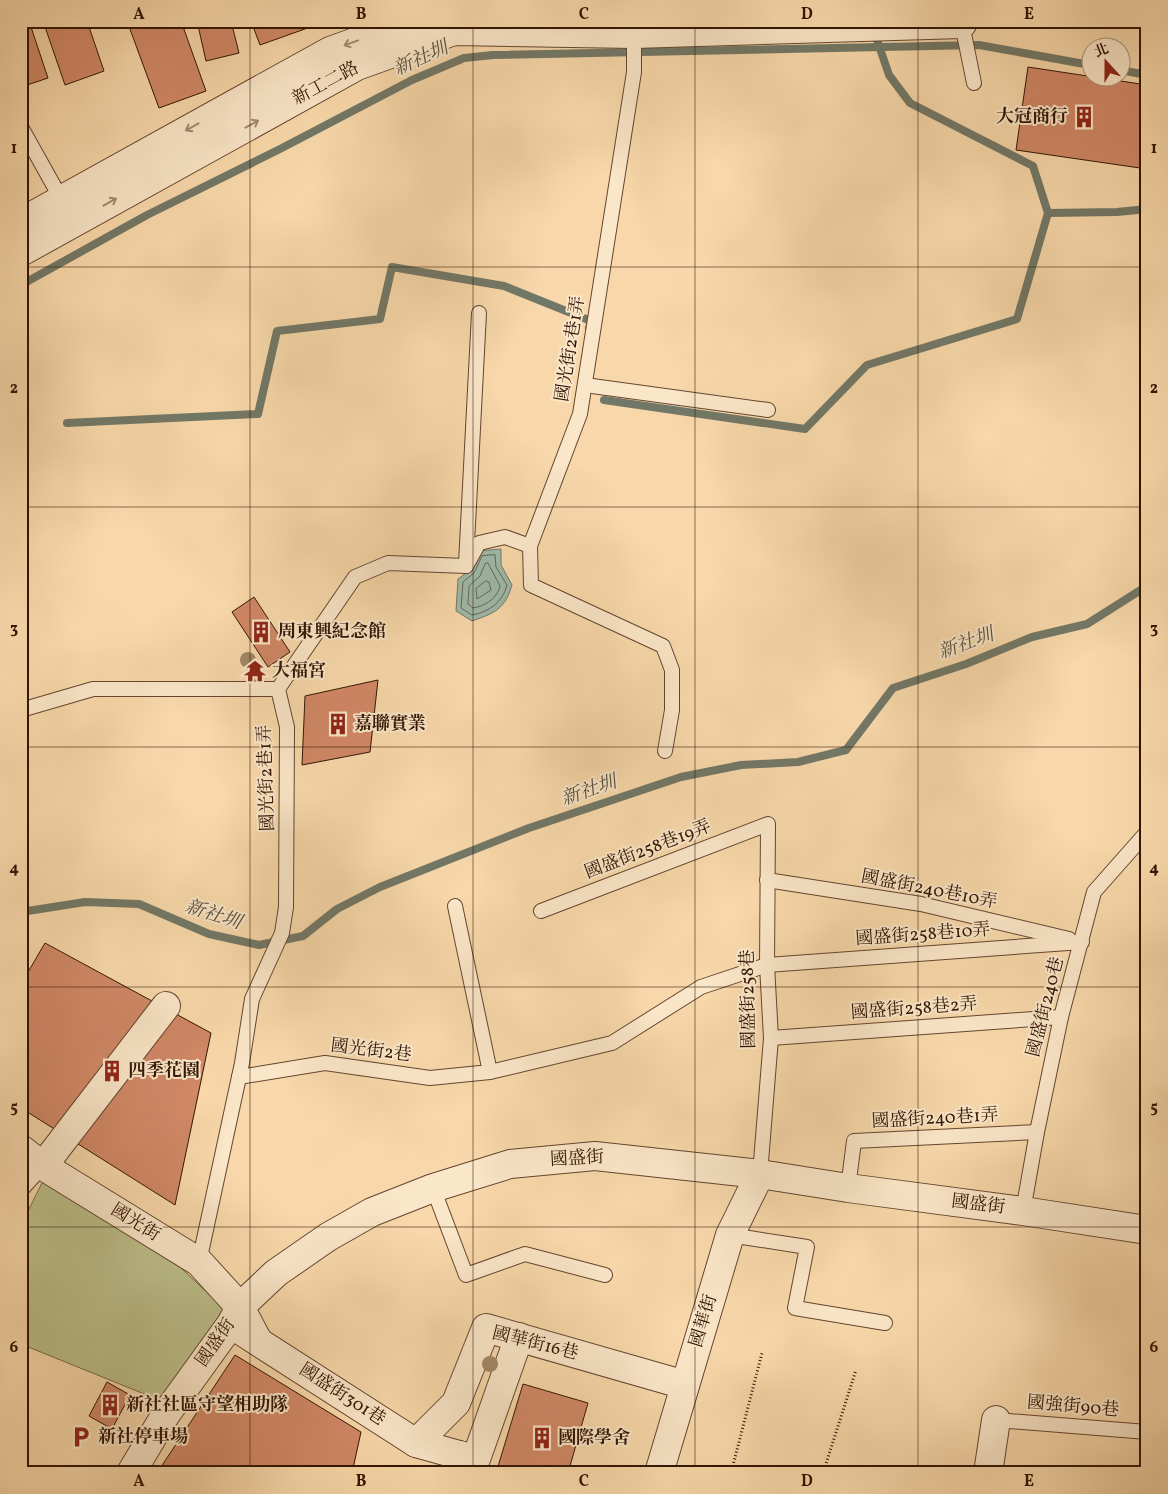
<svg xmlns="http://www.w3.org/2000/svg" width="1168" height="1494" font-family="Vollkorn,'Noto Serif TC',serif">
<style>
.green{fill:#bcbf8a;stroke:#776a47}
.water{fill:#9dbaa9;stroke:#727867}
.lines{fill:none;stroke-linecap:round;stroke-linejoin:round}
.shore{stroke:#686756;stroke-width:1}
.stream{stroke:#727867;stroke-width:8}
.building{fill:#d18866;stroke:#321404}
.lane-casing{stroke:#64452e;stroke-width:16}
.street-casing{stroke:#64452e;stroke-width:30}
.path{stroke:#321404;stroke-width:3;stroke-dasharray:1 2.5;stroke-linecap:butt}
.lane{stroke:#fae6c8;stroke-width:14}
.street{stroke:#fae6c8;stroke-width:28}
.tree{fill:#a28865}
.oneway{stroke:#a08870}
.grid{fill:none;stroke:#321404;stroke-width:1;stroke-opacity:0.55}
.labels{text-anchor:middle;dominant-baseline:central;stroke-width:4;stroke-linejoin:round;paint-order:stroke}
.street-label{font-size:18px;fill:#321404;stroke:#fae6c8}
.poi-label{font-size:18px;font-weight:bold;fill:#321404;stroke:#fae6c8;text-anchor:start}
.water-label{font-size:19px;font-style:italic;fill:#574e3e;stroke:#fae6c8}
.neatline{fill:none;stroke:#321404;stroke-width:2}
.grid-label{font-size:16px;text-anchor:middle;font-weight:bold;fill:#321404}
</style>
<rect width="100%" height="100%" fill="#f8d8aa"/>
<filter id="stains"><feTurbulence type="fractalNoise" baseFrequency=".004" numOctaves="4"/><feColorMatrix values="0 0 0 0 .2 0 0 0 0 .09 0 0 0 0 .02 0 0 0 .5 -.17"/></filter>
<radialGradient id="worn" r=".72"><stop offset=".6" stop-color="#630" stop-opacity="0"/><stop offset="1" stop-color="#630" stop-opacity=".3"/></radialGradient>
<polygon class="green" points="44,1179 165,1253 227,1311 164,1402 21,1344 21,1225"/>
<path class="water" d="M501,549V565L512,585C505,609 495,613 472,621L456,611L458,579L470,570L478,551Z"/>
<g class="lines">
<g class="shore">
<path d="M495,555L496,567L507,585C503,602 489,612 472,615L461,608L463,582L474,573L482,556Z"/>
<path d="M488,563L500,586C497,599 485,606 473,608L468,604L469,586L480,576L485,564Z"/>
<polygon points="486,581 489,582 491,590 477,599 476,589"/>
</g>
<g class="stream">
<polyline points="875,34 889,75 910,103 1033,166 1048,213 1117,212 1147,209"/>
<polyline points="1120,70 1147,75"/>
<polyline points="21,285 147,215 280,149 412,80 464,58 493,55 979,45 1090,65"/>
<polyline points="604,400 805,429 867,365 1017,319 1048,213"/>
<polyline points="67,423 258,414 277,331 380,319 392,267 504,286 591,321 589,328"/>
<polyline points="21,912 85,902 139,904 209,934 259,945 303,936 337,909 380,887 529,828 681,777 741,765 798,762 846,750 893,688 966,664 1032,637 1087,624 1147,586"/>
</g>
</g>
<g class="building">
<polygon points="21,21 29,21 48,78 21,87"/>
<polygon points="43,21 87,21 104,71 65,85"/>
<polygon points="127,21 181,21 206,91 159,108"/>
<polygon points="197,21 231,21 239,53 206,61"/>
<polygon points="251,21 314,21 316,25 260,45"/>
<polygon points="1028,67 1147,85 1147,169 1016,150"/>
<polygon points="254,597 290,652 268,667 232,612"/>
<polygon points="256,661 264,674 255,681 246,667"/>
<polygon points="378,680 370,752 302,765 305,696"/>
<polygon points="45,943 211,1033 175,1205 21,1108 21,984"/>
<polygon points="235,1355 361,1432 352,1473 246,1473 229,1466 225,1473 157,1473"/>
<polygon points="107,1382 130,1395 112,1429 89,1416"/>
<polygon points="523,1384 588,1403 568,1473 496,1473"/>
</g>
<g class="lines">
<g class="lane-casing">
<g id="lane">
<polyline points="962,24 974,83"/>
<polyline points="21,127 64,204"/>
<polyline points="585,385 768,410"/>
<polyline points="530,546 531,585 663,646 672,670 672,710 665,751"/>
<polyline points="466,563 479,313"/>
<polyline points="466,566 479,543 505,537 530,546 580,414 634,72 634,34"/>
<polyline points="21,710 93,689 278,689"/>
<polyline points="767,880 921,904 1069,939"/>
<polyline points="541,911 768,824 767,965 771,1038 760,1174"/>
<polyline points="771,1038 1061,1017"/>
<polyline points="490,1072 612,1043 701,987 767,965 1082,942"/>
<polyline points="239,1077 325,1063 430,1078 490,1072 455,906"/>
<polyline points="433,1188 466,1275 525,1254 605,1275"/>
<polyline points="848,1188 854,1141 1037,1132"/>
<polyline points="21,1190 43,1166"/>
<polyline points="1023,1211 1037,1132 1061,1017 1094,892 1147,832"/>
<polyline points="730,1235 807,1247 795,1308 885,1323"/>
<polyline points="199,1262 242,1063 252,999 282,933 286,907 287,727 278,689 355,577 388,563 466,566"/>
<polyline points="996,1420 1147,1432"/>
</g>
</g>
<g class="street-casing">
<g id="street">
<polyline points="21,222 330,51 413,21"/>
<polyline points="21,252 357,66 454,31 634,34 962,24 962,21"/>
<polyline points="21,1149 43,1166 199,1262 240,1307 258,1341"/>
<polyline points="43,1166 166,1006"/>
<polyline points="243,1332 416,1443 459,1455"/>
<polyline points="416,1443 456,1403 486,1328 685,1385"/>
<polyline points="456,1467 459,1455 476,1459 519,1337"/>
<polyline points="131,1473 166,1414 231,1324 240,1307 276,1273 328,1237 372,1212 433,1188 510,1164 595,1156 760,1174 848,1188 1023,1211 1147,1230"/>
<polyline points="659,1473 730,1235 760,1174"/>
<polyline points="988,1473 996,1420"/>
</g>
</g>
<g class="path">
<polyline points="731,1473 762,1353"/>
<polyline points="823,1473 856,1370"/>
</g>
<use href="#lane" class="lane"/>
<use href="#street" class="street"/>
</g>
<g class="tree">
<circle cx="248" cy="660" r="8"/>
<circle cx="490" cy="1364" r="8"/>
</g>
<defs><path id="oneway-shaft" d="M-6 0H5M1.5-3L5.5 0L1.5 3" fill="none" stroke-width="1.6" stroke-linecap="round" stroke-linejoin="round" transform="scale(1.25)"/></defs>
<g class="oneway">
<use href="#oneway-shaft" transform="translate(351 43) rotate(160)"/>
<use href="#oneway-shaft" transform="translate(252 124) rotate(-29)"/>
<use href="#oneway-shaft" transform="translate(192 127) rotate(151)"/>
<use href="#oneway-shaft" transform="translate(110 202) rotate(-29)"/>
</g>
<path class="grid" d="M250,21V1473M473,21V1473M695,21V1473M918,21V1473M21,267H1147M21,507H1147M21,747H1147M21,987H1147M21,1227H1147"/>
<defs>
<g id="building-bare" transform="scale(1.725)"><path d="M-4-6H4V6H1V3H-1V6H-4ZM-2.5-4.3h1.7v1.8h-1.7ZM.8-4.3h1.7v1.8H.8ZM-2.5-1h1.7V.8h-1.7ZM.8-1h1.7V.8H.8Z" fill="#8f2418" stroke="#fae6c8" stroke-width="2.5" paint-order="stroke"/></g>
<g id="temple-bare" transform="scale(1.725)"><path d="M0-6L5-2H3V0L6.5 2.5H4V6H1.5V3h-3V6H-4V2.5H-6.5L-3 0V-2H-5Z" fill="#8f2418" stroke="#fae6c8" stroke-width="2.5" paint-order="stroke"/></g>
<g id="parking-bare" transform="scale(1.725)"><path d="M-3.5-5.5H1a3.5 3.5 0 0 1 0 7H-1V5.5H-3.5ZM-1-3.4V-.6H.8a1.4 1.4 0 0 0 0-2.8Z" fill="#8f2418" stroke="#fae6c8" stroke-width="2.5" paint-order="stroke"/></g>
</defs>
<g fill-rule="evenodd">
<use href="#building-bare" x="1084" y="117"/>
<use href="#building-bare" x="261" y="632"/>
<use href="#temple-bare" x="255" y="671"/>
<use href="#building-bare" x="338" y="724"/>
<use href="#building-bare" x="112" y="1071"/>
<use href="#building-bare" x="110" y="1405"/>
<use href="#parking-bare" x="81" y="1437"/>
<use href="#building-bare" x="542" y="1438"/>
</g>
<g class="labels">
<g class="street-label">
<text transform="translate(326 84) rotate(-28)">新工二路</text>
<text transform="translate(571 349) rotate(-81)">國光街2巷1弄</text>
<text transform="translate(267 778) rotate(-92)">國光街2巷1弄</text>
<text transform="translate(648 850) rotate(-21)">國盛街258巷19弄</text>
<text transform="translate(929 890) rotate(11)">國盛街240巷10弄</text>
<text transform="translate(923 935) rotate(-4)">國盛街258巷10弄</text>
<text transform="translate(749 999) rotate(-91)">國盛街258巷</text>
<text transform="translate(1046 1007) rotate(-76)">國盛街240巷</text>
<text transform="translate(914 1009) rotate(-4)">國盛街258巷2弄</text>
<text transform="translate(371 1051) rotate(7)">國光街2巷</text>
<text transform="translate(935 1119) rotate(-3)">國盛街240巷1弄</text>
<text transform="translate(577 1159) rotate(-3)">國盛街</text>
<text transform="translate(978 1205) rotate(7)">國盛街</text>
<text transform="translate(135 1223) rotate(32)">國光街</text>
<text transform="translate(704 1321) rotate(-73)">國華街</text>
<text transform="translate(216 1343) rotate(-55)">國盛街</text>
<text transform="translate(535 1344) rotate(14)">國華街16巷</text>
<text transform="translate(342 1395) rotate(33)">國盛街301巷</text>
<text transform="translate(1073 1407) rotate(5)">國強街90巷</text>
</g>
<g class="poi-label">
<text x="1068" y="117" text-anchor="end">大冠商行</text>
<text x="278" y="632">周東興紀念館</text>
<text x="272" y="671">大福宮</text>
<text x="354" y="724">嘉聯實業</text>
<text x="128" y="1071">四季花園</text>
<text x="126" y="1405">新社社區守望相助隊</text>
<text x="98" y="1437">新社停車場</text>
<text x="558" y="1438">國際學舍</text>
</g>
<g class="water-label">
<text transform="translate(421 59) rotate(-24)">新社圳</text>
<text transform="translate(966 644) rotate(-20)">新社圳</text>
<text transform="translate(589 791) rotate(-19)">新社圳</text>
<text transform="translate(213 915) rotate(18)">新社圳</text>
</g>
</g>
<rect width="1168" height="1494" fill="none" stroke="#f8d8aa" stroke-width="55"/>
<g transform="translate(1106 62) rotate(339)"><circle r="24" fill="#fae6c8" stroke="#aa927a"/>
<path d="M0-4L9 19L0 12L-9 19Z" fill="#8f2418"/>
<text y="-8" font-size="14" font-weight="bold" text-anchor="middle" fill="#321404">北</text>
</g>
<rect x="28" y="28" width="1112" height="1438" class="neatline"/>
<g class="grid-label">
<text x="139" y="19">A</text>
<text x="361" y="19">B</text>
<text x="584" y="19">C</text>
<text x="807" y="19">D</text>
<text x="1029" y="19">E</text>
<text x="14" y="153">1</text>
<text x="1154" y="153">1</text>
<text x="14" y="393">2</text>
<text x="1154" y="393">2</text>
<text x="14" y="633">3</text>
<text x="1154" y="633">3</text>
<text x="14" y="873">4</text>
<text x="1154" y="873">4</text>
<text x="14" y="1112">5</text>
<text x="1154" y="1112">5</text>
<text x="14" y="1352">6</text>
<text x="1154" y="1352">6</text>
<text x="139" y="1486">A</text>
<text x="361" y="1486">B</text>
<text x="584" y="1486">C</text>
<text x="807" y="1486">D</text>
<text x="1029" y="1486">E</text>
</g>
<rect width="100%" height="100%" filter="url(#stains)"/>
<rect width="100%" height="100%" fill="url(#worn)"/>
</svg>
